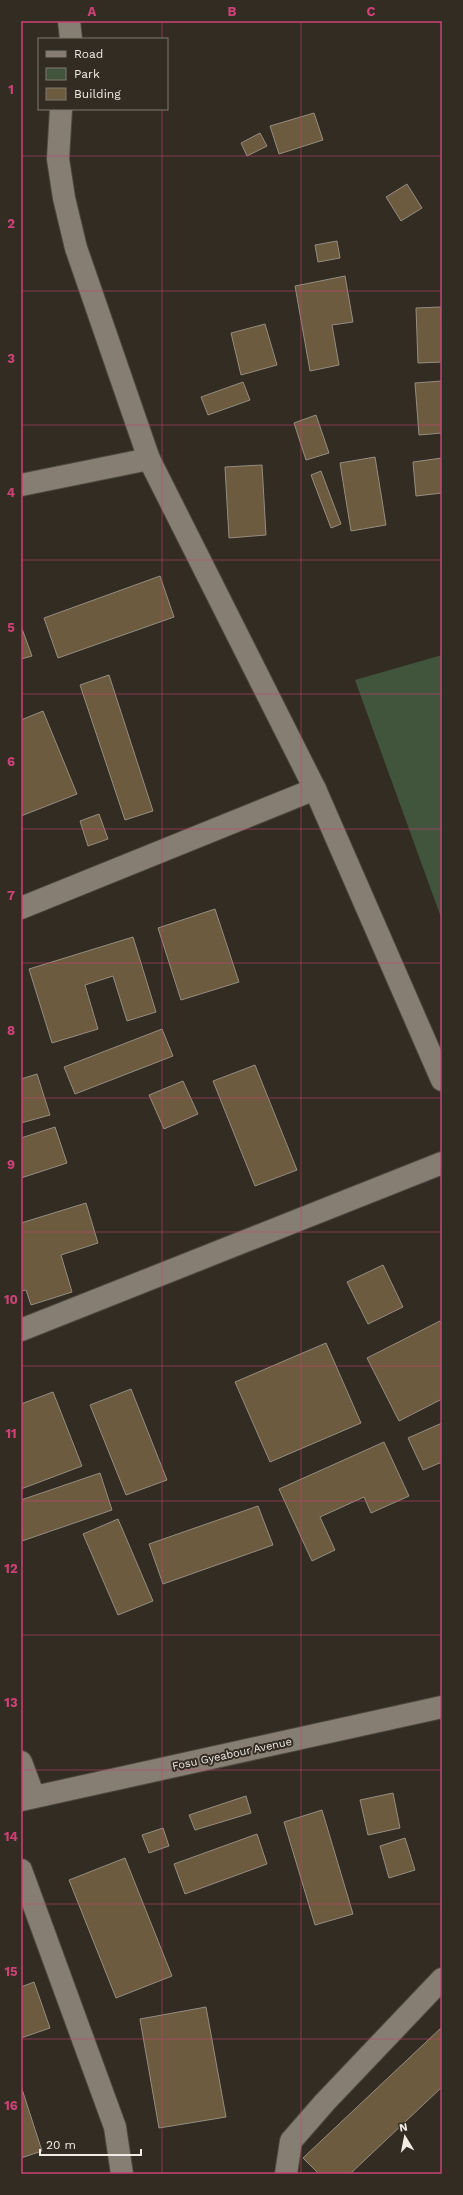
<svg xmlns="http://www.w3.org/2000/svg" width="463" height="2195" font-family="'Work Sans',sans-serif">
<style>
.green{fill:#41553c}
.building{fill:#6c5b3e;stroke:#958d81}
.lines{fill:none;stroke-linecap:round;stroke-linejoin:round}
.minor-casing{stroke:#4e483f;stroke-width:24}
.minor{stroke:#867e72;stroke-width:22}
.grid{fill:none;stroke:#cb4277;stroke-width:1;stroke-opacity:0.55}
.labels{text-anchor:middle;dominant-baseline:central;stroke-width:4;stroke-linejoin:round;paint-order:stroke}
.street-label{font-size:11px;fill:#f0ebe5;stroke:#332c22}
.neatline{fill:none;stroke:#cb4277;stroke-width:1.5}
.grid-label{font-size:13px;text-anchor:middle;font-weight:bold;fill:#cb4277}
</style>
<rect width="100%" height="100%" fill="#332c22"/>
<polygon class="green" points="442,655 442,920 355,680"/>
<g class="building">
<polygon points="314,113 323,140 279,154 270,126"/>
<polygon points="260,133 267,146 247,156 241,143"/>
<polygon points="407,184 422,208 401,221 386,197"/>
<polygon points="337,241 340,258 318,262 315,245"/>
<polygon points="345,276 353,322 332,325 339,365 310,371 295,286"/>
<polygon points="441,307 442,362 418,363 416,308"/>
<polygon points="265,324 277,365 241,375 231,333"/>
<polygon points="442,381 442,433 419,435 415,383"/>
<polygon points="243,382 250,400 208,415 201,397"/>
<polygon points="316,415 329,453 306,460 294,423"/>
<polygon points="375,457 386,525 351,531 340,463"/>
<polygon points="442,458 442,493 416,496 413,462"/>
<polygon points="262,465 266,535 229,538 225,467"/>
<polygon points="321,471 341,524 331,528 311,475"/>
<polygon points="160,576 174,617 58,658 44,618"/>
<polygon points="21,626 32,656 21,659"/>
<polygon points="109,675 153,811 125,820 80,685"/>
<polygon points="43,711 77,794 21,816 21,720"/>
<polygon points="99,814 108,839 88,846 80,821"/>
<polygon points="215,909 239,982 181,1000 158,928"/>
<polygon points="133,937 156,1012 127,1021 113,976 85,985 98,1029 52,1043 29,969"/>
<polygon points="162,1029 173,1056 75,1094 64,1067"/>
<polygon points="255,1065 297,1170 255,1186 213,1081"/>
<polygon points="37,1074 50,1115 21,1123 21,1079"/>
<polygon points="183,1081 198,1114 164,1129 149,1095"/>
<polygon points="55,1127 67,1163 21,1178 21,1138"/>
<polygon points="86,1203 98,1243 61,1255 72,1292 31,1305 26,1290 21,1291 21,1223"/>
<polygon points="383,1265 403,1307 368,1324 347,1282"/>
<polygon points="440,1321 442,1326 442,1399 399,1421 367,1358"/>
<polygon points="326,1343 361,1423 270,1462 235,1382"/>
<polygon points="131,1389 167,1480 126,1495 90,1405"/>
<polygon points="53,1392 82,1466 21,1489 21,1404"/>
<polygon points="442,1423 442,1462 423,1470 408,1438"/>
<polygon points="384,1442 409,1496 371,1513 364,1497 320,1517 335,1550 312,1561 279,1489"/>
<polygon points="100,1473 112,1510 22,1541 21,1500"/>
<polygon points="258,1506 273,1545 163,1584 149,1544"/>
<polygon points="118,1519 153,1601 118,1615 83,1534"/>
<polygon points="393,1793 400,1828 368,1835 360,1800"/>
<polygon points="246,1796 251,1813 195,1830 189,1815"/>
<polygon points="322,1810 353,1914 315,1925 284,1822"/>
<polygon points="163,1828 169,1846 149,1853 142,1835"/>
<polygon points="257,1834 267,1864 185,1894 174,1864"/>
<polygon points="405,1838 415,1870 389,1878 380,1846"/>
<polygon points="125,1858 172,1976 116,1998 69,1880"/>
<polygon points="34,1982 50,2028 21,2038 21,1987"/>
<polygon points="206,2007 226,2117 159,2128 140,2019"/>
<polygon points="442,2027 442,2087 350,2174 319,2174 303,2158"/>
<polygon points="21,2086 42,2151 21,2158"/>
</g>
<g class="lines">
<g class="minor-casing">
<g id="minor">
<polyline points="69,21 71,39"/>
<polyline points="21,485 149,459"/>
<polyline points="315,789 442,1080"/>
<polyline points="21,908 315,789 149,459 76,248 64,198 58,159 61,109"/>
<polyline points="21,1330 442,1163"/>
<polyline points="21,1762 34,1797"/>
<polyline points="21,1800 442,1707"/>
<polyline points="21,1870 115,2127 122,2174"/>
<polyline points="286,2174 291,2141 325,2102 442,1979"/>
</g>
</g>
<use href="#minor" class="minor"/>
</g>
<path class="grid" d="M162,21V39M301,21V2174M162,109V2174M21,156H442M21,291H442M21,425H442M21,560H442M21,694H442M21,829H442M21,963H442M21,1098H442M21,1232H442M21,1366H442M21,1501H442M21,1635H442M21,1770H442M21,1904H442M21,2039H442"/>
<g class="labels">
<g class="street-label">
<text transform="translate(232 1754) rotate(-12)">Fosu Gyeabour Avenue</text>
</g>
</g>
<rect width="463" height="2195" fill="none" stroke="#332c22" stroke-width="44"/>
<rect x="38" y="38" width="130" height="72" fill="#332c22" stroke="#7f7870"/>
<rect x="46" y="51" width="20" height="6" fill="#867e72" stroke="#7f7870"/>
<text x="74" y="58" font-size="12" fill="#f0ebe5">Road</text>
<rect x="46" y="68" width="20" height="12" fill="#41553c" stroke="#7f7870"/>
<text x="74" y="78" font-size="12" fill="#f0ebe5">Park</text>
<rect x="46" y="88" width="20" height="12" fill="#6c5b3e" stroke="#7f7870"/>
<text x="74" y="98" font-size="12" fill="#f0ebe5">Building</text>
<g transform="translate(405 2137) rotate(350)" stroke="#332c22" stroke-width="3" paint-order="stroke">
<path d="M0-3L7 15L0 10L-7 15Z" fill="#f0ebe5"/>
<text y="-6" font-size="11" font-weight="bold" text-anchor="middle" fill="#f0ebe5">N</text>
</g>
<path d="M40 2149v6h101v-6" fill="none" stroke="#f0ebe5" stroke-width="2"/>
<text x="46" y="2149" font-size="12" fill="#f0ebe5" stroke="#332c22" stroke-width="3" paint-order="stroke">20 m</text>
<rect x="22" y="22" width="419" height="2151" class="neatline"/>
<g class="grid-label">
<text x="92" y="16">A</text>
<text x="232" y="16">B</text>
<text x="371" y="16">C</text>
<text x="11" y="94">1</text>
<text x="11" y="228">2</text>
<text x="11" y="363">3</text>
<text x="11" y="497">4</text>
<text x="11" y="632">5</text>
<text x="11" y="766">6</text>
<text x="11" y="900">7</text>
<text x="11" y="1035">8</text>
<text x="11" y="1169">9</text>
<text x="11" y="1304">10</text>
<text x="11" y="1438">11</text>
<text x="11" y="1573">12</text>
<text x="11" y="1707">13</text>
<text x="11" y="1841">14</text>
<text x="11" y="1976">15</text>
<text x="11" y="2110">16</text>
</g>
</svg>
